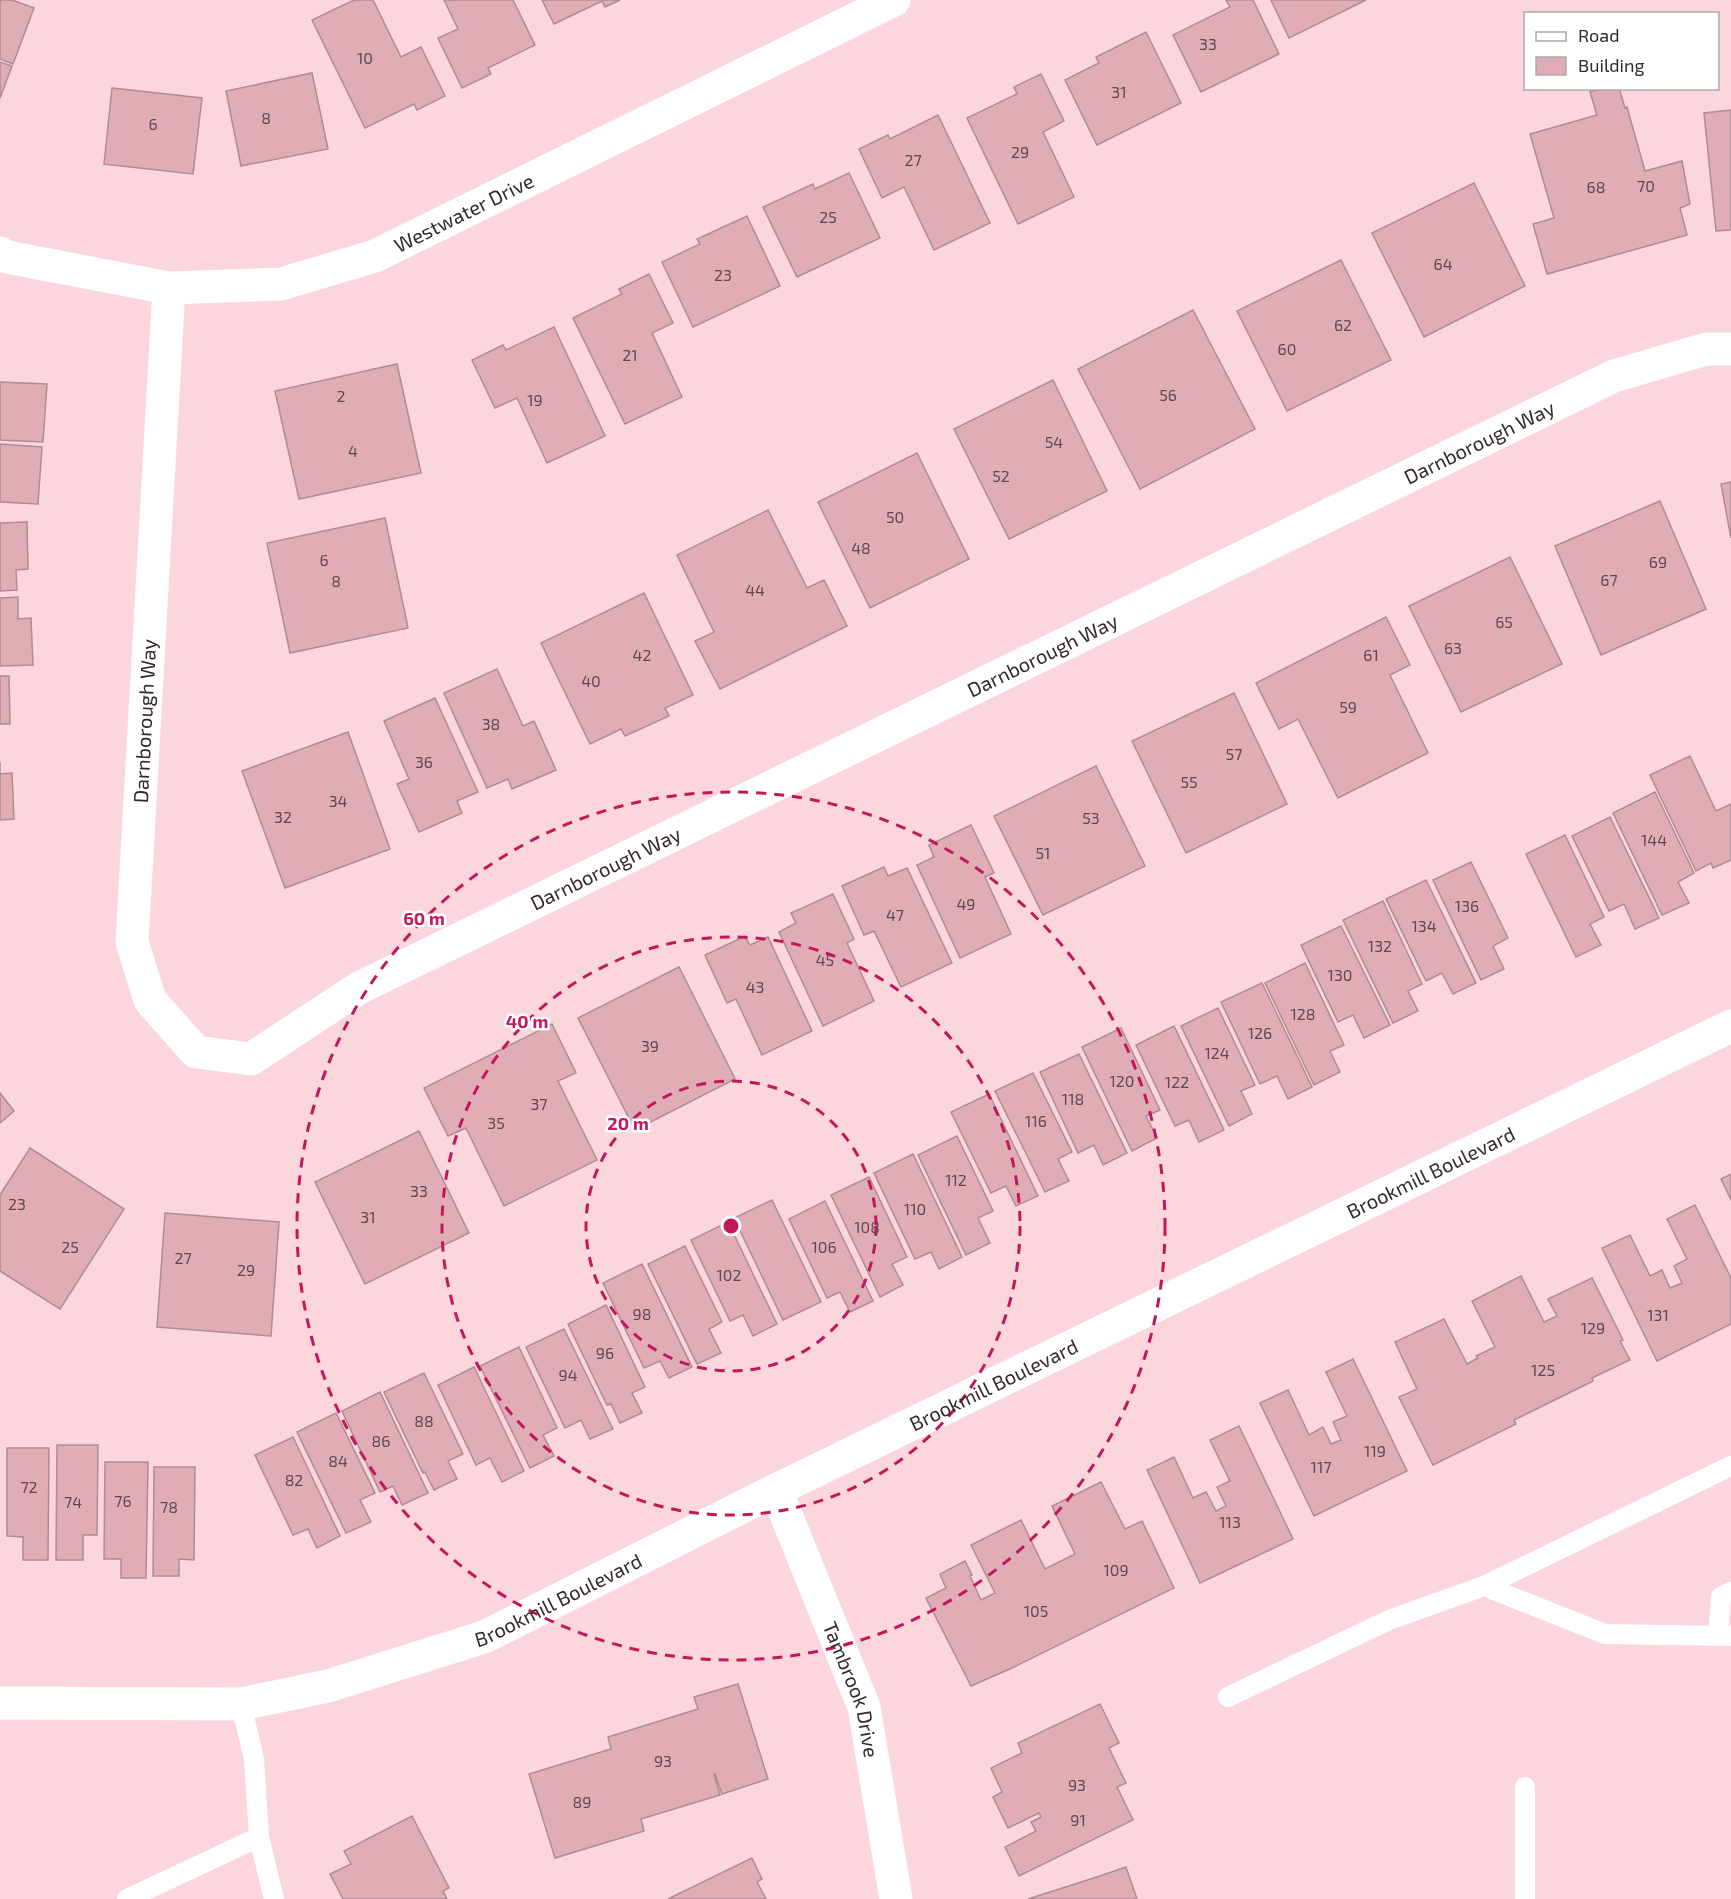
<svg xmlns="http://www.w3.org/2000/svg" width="1731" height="1899" font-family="'Exo 2',sans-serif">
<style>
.building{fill:#e0adb7;stroke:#af8c93;stroke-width:1.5}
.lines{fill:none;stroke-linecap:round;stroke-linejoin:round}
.service{stroke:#fff;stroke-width:20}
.minor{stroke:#fff;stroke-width:33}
.tertiary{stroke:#fff;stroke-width:33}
.ring{fill:none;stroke:#c2185b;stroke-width:3;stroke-dasharray:10 8}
.labels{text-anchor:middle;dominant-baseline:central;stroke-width:5;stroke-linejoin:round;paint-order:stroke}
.number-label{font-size:16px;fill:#60484d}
.street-label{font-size:20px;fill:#35272a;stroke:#fff}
.centre{fill:#c2185b;stroke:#fff;stroke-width:3}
.ring-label{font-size:18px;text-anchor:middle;font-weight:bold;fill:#c2185b;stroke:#fff;stroke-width:5;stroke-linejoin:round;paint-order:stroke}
</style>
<rect width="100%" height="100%" fill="#fcd6dd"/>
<g class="building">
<polygon points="0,0 12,0 34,8 13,64 0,59"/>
<polygon points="354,0 373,0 401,57 421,47 445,96 417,110 414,104 365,128 312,20"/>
<polygon points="444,0 513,0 535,45 488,68 491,74 462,88 438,38 458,29"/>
<polygon points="542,0 620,0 605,7 602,1 554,24"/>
<polygon points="1226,0 1253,0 1279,54 1201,92 1173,35 1230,7"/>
<polygon points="1271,0 1366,0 1289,38"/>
<polygon points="1146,32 1181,103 1097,145 1065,80 1099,63 1096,57"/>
<polygon points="0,62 12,66 0,98"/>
<polygon points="312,73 328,149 241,166 226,91"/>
<polygon points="1041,74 1064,121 1043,132 1074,197 1018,224 967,118 1017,94 1014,87"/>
<polygon points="112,88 202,98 193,174 104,164"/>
<polygon points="1604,88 1619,88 1625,108 1627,107 1645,171 1682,161 1690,204 1680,208 1687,235 1547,274 1533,224 1554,218 1530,134 1597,115 1590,92"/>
<polygon points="1731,110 1731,230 1716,231 1704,113"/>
<polygon points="938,115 990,223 934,250 904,187 882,198 859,149 888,135 890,139"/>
<polygon points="849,173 880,238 797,277 763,207 813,184 815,189"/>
<polygon points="1474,183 1525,286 1424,337 1372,233"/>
<polygon points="747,216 780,286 693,327 662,262 700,244 697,239"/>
<polygon points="1341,260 1391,360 1287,411 1237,311"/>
<polygon points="649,274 673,323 652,333 682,397 625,424 573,318 622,294 619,289"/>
<polygon points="1193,310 1255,429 1140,489 1078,369"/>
<polygon points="554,327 605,436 547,463 517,398 495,408 472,360 503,345 506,350"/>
<polygon points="397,364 421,473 299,499 275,391"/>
<polygon points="1053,380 1107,491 1009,539 954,429"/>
<polygon points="0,382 47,384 43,442 0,440"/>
<polygon points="0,444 42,447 38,504 0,502"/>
<polygon points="917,453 969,559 870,608 818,502"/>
<polygon points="1731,482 1731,538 1721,484"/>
<polygon points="1660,501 1706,609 1601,655 1555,546"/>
<polygon points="768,510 807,588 824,580 847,626 720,689 695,641 714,632 677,555"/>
<polygon points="385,518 408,628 290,653 267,543"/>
<polygon points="27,522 28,569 16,570 17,590 0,591 0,523"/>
<polygon points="1510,557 1562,664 1461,712 1409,606"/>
<polygon points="644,593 693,695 665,708 669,716 625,736 621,729 590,744 541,643"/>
<polygon points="18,597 18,619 31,618 33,665 0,666 0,598"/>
<polygon points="1386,617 1410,665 1390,675 1428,753 1338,798 1298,719 1279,729 1256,683"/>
<polygon points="497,669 523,726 534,721 556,770 512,789 508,779 487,788 444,693"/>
<polygon points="0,676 9,676 10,724 0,724"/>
<polygon points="1234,693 1287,804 1186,853 1132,741"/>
<polygon points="435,698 478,792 457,801 462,813 419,832 397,784 409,779 384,721"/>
<polygon points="348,732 390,849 285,888 242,771"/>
<polygon points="1690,756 1716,811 1731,804 1731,860 1713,868 1711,863 1696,871 1650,775"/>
<polygon points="0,762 0,774 12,773 14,819 0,820"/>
<polygon points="1096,766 1145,866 1043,915 994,816"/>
<polygon points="1655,792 1694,873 1678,882 1689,903 1662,915 1613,813"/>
<polygon points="1610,817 1659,918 1635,929 1624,904 1609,911 1572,836"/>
<polygon points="971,825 994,873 985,877 1011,934 960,958 917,865 934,857 929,845"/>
<polygon points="1565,835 1604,917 1590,924 1601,945 1576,957 1526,854"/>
<polygon points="1471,862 1508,938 1493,946 1504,969 1481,980 1433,880"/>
<polygon points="884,867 888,876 907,868 952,963 901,987 874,931 864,935 842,886"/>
<polygon points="1426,880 1476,983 1453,994 1442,973 1426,981 1386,899"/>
<polygon points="833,894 854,939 847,943 874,1001 823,1026 779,932 796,923 791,913"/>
<polygon points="1383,901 1422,984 1408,991 1418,1011 1393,1023 1343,920"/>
<polygon points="1341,926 1390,1025 1364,1038 1353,1015 1338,1022 1301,945"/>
<polygon points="745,936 750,945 768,937 812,1031 762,1055 736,999 727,1003 705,955"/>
<polygon points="1305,963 1344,1045 1330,1051 1340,1072 1314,1085 1265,983"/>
<polygon points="679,967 735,1079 635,1130 578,1018"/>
<polygon points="1262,983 1312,1087 1288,1099 1277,1076 1260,1084 1221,1002"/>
<polygon points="1218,1008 1255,1085 1241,1091 1252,1114 1229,1126 1181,1026"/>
<polygon points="552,1024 576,1073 558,1081 597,1160 504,1206 466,1128 448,1136 424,1088"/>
<polygon points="1174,1026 1224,1130 1199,1142 1189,1120 1175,1126 1136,1045"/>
<polygon points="1121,1028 1160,1110 1146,1116 1157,1138 1132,1151 1082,1047"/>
<polygon points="1079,1054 1127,1153 1103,1165 1094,1145 1078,1153 1040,1072"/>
<polygon points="1033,1073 1072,1152 1058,1159 1069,1181 1045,1192 995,1091"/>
<polygon points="0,1093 14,1111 0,1123"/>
<polygon points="989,1094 1038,1196 1016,1206 1006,1186 991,1193 951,1112"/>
<polygon points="419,1131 469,1233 365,1284 315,1182"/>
<polygon points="957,1136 993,1211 978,1218 990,1243 966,1255 918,1155"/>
<polygon points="30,1148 124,1209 60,1309 0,1271 0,1195"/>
<polygon points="913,1154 962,1257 939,1269 931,1252 915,1259 874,1173"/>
<polygon points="1731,1174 1731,1200 1721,1179"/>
<polygon points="869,1177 907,1257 892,1264 903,1285 880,1297 831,1195"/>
<polygon points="772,1200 821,1302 783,1320 734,1218"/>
<polygon points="825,1201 873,1301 850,1312 840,1292 827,1298 789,1219"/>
<polygon points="1695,1205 1731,1278 1731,1324 1657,1361 1602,1248 1630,1235 1650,1276 1662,1270 1670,1288 1682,1283 1674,1266 1687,1259 1667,1219"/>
<polygon points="165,1213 279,1222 271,1336 157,1327"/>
<polygon points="728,1222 777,1324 753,1336 743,1315 730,1321 691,1240"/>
<polygon points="685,1246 722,1322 709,1329 721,1353 697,1364 648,1264"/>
<polygon points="642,1264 692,1367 669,1378 660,1361 644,1368 603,1283"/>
<polygon points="1521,1276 1544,1322 1557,1316 1548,1299 1592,1278 1623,1340 1620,1341 1630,1360 1592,1378 1593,1381 1514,1420 1516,1424 1433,1465 1399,1397 1417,1389 1395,1342 1444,1319 1467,1364 1478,1358 1476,1356 1495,1347 1472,1301"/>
<polygon points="606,1305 645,1387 632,1393 642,1413 620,1423 611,1404 607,1405 568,1324"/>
<polygon points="564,1329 613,1429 590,1439 581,1420 565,1428 526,1347"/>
<polygon points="519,1347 557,1428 543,1435 554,1456 530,1468 480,1366"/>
<polygon points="1353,1359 1407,1471 1314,1516 1260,1403 1288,1390 1309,1435 1323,1427 1331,1444 1341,1440 1333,1422 1347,1416 1326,1372"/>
<polygon points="474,1367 524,1471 502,1482 490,1458 476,1465 438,1385"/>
<polygon points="424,1373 463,1454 448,1461 457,1479 434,1490 425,1472 423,1473 384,1392"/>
<polygon points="380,1392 428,1493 402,1505 393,1486 380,1492 342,1411"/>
<polygon points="336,1413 375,1493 360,1500 371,1522 346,1533 297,1432"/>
<polygon points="1239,1426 1293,1539 1200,1583 1147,1470 1174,1457 1193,1498 1206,1492 1216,1511 1226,1506 1217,1487 1230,1481 1210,1440"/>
<polygon points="293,1437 340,1536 317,1548 308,1529 293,1535 255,1455"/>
<polygon points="57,1445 98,1445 97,1535 83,1535 83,1560 56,1560"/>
<polygon points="7,1448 49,1448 48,1560 23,1560 23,1537 7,1536"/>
<polygon points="105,1462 148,1462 146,1578 121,1578 121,1559 104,1559"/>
<polygon points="154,1467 195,1467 194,1560 179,1559 179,1576 153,1576"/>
<polygon points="1101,1482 1125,1529 1142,1521 1174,1588 1012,1668 971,1686 926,1598 946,1588 940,1574 965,1561 972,1575 970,1576 981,1600 995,1593 971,1545 1021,1520 1045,1569 1075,1554 1052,1506"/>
<polygon points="738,1684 768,1779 722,1794 715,1774 714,1774 720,1795 641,1819 644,1831 555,1858 529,1774 611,1749 608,1737 698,1709 694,1697"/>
<polygon points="1100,1704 1119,1743 1109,1748 1126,1783 1117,1787 1133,1820 1019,1876 1005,1847 1036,1831 1031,1822 1041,1817 1039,1813 1008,1828 993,1797 1002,1792 991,1768 1022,1753 1018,1743"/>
<polygon points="412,1816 449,1888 443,1891 447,1899 343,1899 330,1874 351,1864 344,1851"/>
<polygon points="752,1858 762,1879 757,1882 766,1899 668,1899"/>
<polygon points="1126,1867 1137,1899 1028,1899 1100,1876"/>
</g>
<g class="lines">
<g class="service">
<polyline points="1484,1586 1731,1466"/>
<polyline points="1718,1636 1721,1597 1731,1592"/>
<polyline points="1228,1697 1389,1620 1484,1586 1605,1634 1731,1636"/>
<polyline points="241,1704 254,1759 259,1837 274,1899"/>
<polyline points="1525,1787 1525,1899"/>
<polyline points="127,1899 259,1837"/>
</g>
<g class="minor">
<path id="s1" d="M0,253L7,257L169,288L281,284L375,256L894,0"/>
<path id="s2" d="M169,288L132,942L150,1000L196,1052L251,1059L359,988L1614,376L1706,349H1731"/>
<path id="s3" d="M776,1490L864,1707L896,1899"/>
</g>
<path class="tertiary" id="s4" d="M0,1703L241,1704L328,1686L484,1637L776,1490L1731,1026"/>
</g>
<g class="ring">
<circle cx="731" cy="1226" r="145"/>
<circle cx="731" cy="1226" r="289"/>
<circle cx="731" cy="1226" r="434"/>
</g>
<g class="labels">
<g class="number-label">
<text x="1208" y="43">33</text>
<text x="365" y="57">10</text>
<text x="1119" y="91">31</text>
<text x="266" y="117">8</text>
<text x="153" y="123">6</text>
<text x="1020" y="151">29</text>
<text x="913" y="159">27</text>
<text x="1646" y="185">70</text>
<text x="1596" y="186">68</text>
<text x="828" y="216">25</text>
<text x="1443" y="263">64</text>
<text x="723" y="274">23</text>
<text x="1343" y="324">62</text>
<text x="1287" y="348">60</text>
<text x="630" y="354">21</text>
<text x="1168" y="394">56</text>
<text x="341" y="395">2</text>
<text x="535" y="399">19</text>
<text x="1054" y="441">54</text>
<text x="353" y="450">4</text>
<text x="1001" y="475">52</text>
<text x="895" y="516">50</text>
<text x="861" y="547">48</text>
<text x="324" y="559">6</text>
<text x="1658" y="561">69</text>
<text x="1609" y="579">67</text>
<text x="336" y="580">8</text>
<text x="755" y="589">44</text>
<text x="1504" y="621">65</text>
<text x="1453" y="647">63</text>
<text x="642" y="654">42</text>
<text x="1371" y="654">61</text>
<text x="591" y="680">40</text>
<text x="1348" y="706">59</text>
<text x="491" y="723">38</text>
<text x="1234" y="753">57</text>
<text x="424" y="761">36</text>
<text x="1189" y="781">55</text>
<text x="338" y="800">34</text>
<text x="283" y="816">32</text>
<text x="1091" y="817">53</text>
<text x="1654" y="839">144</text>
<text x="1043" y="852">51</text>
<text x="966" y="903">49</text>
<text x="1467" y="905">136</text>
<text x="895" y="914">47</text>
<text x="1424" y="925">134</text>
<text x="1380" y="945">132</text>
<text x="825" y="959">45</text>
<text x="1340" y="974">130</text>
<text x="755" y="986">43</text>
<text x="1303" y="1013">128</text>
<text x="1260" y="1032">126</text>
<text x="650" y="1045">39</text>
<text x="1217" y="1052">124</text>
<text x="1122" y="1080">120</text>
<text x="1177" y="1081">122</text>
<text x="1073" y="1098">118</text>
<text x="539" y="1103">37</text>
<text x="1036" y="1120">116</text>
<text x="496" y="1122">35</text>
<text x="956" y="1179">112</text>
<text x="419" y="1190">33</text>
<text x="17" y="1203">23</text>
<text x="915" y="1208">110</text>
<text x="368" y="1216">31</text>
<text x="867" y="1226">108</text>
<text x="70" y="1246">25</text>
<text x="824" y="1246">106</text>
<text x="183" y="1257">27</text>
<text x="246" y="1269">29</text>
<text x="729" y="1274">102</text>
<text x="642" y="1313">98</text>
<text x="1658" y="1314">131</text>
<text x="1593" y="1327">129</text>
<text x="605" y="1352">96</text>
<text x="1543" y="1369">125</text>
<text x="568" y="1374">94</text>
<text x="424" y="1420">88</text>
<text x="381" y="1440">86</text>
<text x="1375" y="1450">119</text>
<text x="338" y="1460">84</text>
<text x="1321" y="1466">117</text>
<text x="294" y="1479">82</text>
<text x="29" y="1486">72</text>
<text x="123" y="1500">76</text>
<text x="73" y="1501">74</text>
<text x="169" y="1506">78</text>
<text x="1230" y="1521">113</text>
<text x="1116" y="1569">109</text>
<text x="1036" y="1610">105</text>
<text x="663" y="1760">93</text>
<text x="1077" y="1784">93</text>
<text x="582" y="1801">89</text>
<text x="1078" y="1819">91</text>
</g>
<g class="street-label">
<text stroke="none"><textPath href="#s1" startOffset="482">Westwater Drive</textPath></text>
<text stroke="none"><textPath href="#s2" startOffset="2216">Darnborough Way</textPath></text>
<text stroke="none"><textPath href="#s2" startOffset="1730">Darnborough Way</textPath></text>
<text transform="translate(144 721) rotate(-87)">Darnborough Way</text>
<text stroke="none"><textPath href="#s2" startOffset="1244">Darnborough Way</textPath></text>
<text stroke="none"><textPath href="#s4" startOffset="1548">Brookmill Boulevard</textPath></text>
<text stroke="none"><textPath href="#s4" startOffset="1062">Brookmill Boulevard</textPath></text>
<text stroke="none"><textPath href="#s4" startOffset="576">Brookmill Boulevard</textPath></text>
<text stroke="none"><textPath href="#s3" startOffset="214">Tambrook Drive</textPath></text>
</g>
</g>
<circle cx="731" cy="1226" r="9" class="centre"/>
<g class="ring-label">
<text x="424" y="925">60 m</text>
<text x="527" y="1028">40 m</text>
<text x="628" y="1130">20 m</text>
</g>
<rect x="1524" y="12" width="195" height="78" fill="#ffffff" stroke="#aea9aa" stroke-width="1.5"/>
<rect x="1536" y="32" width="30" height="9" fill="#ffffff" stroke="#aea9aa" stroke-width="1.5"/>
<text x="1578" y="42" font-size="18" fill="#35272a">Road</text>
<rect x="1536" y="57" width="30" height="18" fill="#e0adb7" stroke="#aea9aa" stroke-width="1.5"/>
<text x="1578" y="72" font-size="18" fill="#35272a">Building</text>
</svg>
